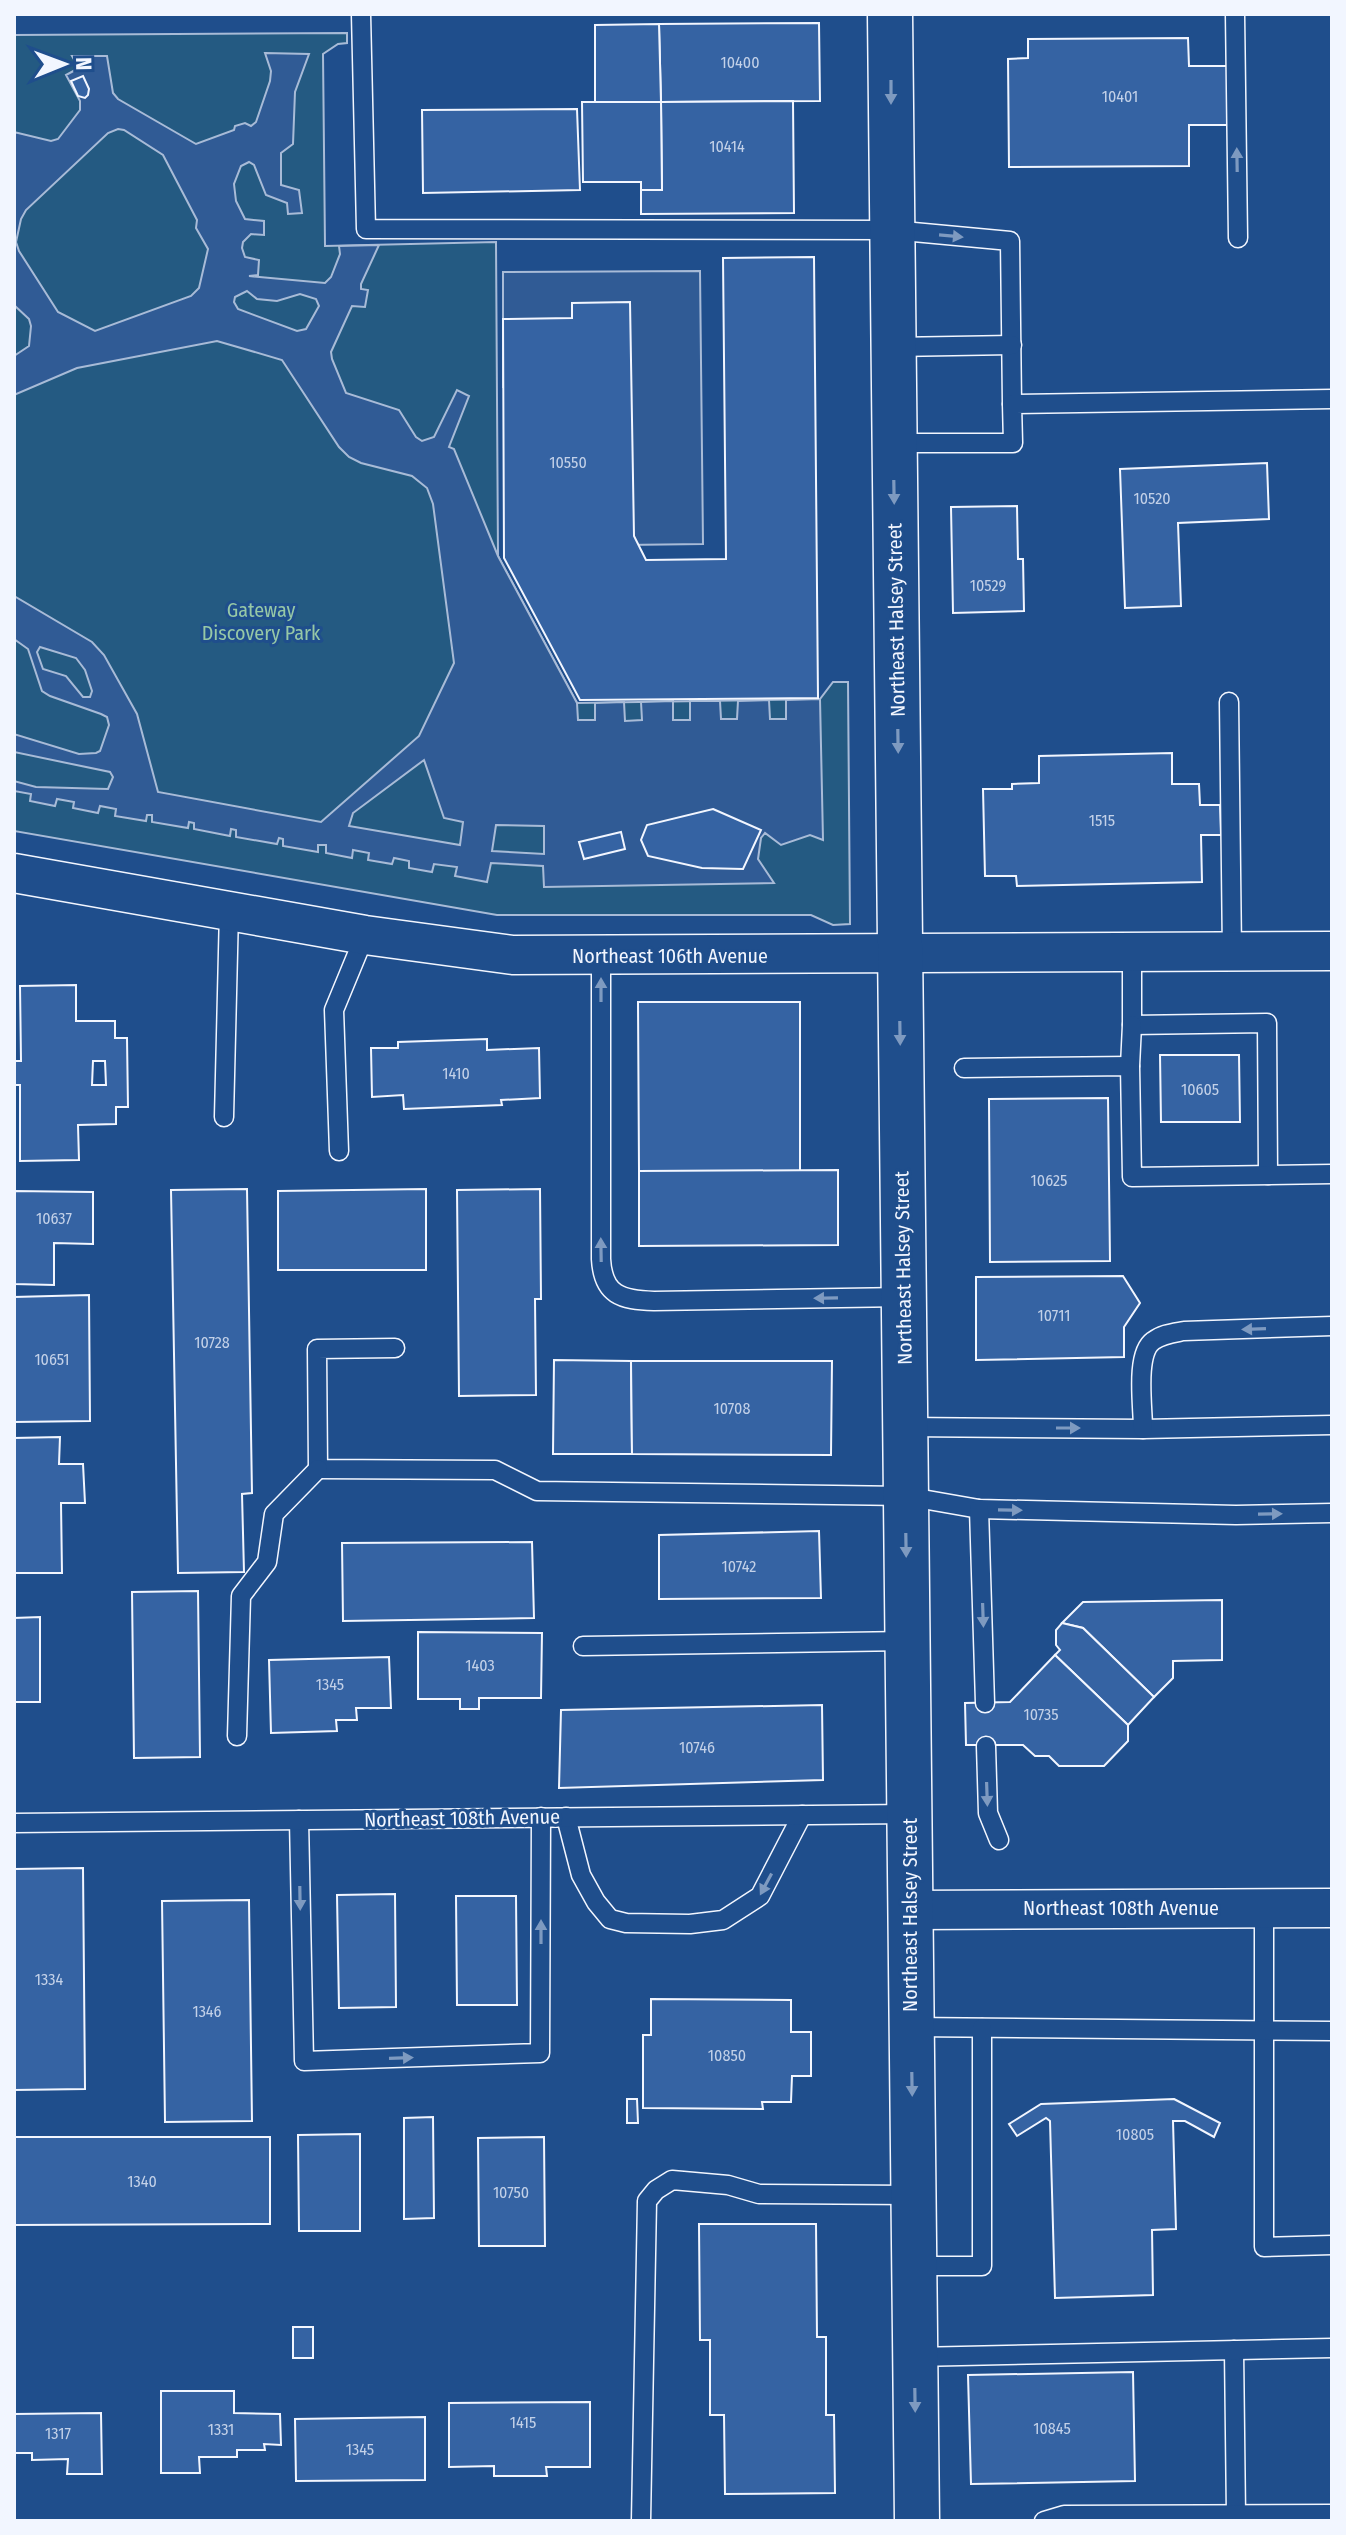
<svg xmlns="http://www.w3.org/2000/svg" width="1346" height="2535" font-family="'Fira Sans Condensed',sans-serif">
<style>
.green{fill:#245a82;stroke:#a8bbd7;stroke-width:2}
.parking{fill:#305b95;stroke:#a8bbd7;stroke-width:2;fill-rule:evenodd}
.building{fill:#3563a3;stroke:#f2f6ff;stroke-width:2;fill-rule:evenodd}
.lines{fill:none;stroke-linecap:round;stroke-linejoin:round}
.lane-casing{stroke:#f2f6ff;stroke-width:21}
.street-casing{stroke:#f2f6ff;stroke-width:41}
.primary-casing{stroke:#f2f6ff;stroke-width:47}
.lane{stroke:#1f4e8c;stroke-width:18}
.street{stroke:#1f4e8c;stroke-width:38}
.primary{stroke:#1f4e8c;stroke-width:44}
.oneway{fill:#7e9ac0}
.labels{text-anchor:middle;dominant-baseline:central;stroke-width:6;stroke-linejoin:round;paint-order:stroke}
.number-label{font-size:16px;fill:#c3d1e8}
.park-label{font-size:20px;fill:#97c8a6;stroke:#1f4e8c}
.street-label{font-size:20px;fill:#f2f6ff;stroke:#1f4e8c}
</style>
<rect width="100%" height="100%" fill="#1f4e8c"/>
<polygon class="green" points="347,33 347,43 338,44 323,54 325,246 496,242 498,556 577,703 820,699 833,682 848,682 850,924 833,925 811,915 497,915 14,831 14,35"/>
<g class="parking">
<path d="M265,53L309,54L295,92L293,144L281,153V185L299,190L302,213L288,214L287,203L266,195L254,165L249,162L241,166L234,184L236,201L245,219L264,221V235L251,234L243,242L242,248L245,257L259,260L258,275L249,276L325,283L331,277L340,254L339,246L379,245L361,284V289L368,290L365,307L352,306L331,352L332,359L346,393L399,410L416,437L422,441L434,437L457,390L469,396L449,447L454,449L498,556L577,703L578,720H595V703L624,702L625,721L642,720L641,702L673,701V720H690V701H720L721,719H737L738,701L769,700L770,719H786V700L820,699L823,840L810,835L781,845L765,833L761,838L758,859L774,883L544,887L543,866L491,863L487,882L455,876L457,867L434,864L432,872L409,868V861L394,858L392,864L368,860L369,853L353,850L352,858L326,853V845H318V852L283,846V839L279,838L277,844L236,837V830L231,829L230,836L194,829V823L189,822L188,828L152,822V815H147L146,821L115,816L116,809L100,806L98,813L73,808L74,802L57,799L55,806L30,801L31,794L14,791V781L36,787L108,789L113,777L110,772L14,752V734L79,754L96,753L100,751L109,725L107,717L101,714L50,696L42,691L28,649L14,639V596L92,642L104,655L137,714L158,792L321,822L419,736L454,663L433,504L427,488L412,476L361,463L349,457L339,447L282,360L217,341L77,368L14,395V356L29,346L31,326L29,319L14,305V132L51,141L58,139L80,110V101L66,75L79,68L72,56H107L113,93L118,99L196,144L234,130L235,126L245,123L251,126L256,122L270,81L271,71ZM118,129L124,130L163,155L197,220L196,228L208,249L199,288L191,296L95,331L58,312L19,251L16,242L21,219L26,210L108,133ZM247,291L257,299L277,301L300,294L316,299L319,306L306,329L297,331L238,309L234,302L235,297ZM40,647L76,658L85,670L92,691L90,697H83L66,676L43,669L37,652ZM424,760L444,818L463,822L460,845L349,826L353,813ZM496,825L544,826V854L492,851Z"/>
<polygon points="700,271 703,544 545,546 543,386 503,387 503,272"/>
</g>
<g class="building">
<polygon points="819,23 820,101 661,102 659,24"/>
<polygon points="659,24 661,102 595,102 595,25"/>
<polygon points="1188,38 1189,66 1230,66 1231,125 1189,125 1189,166 1009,167 1008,59 1028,58 1028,39"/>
<polygon points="83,76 89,89 88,95 85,98 78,96 71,81"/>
<polygon points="793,101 794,213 641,214 641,190 662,190 661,102"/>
<polygon points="582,102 661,102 662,190 641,190 641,182 583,182"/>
<polygon points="577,109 580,190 423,193 422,110"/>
<polygon points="814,257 818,698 580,700 504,558 503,319 572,318 572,303 630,302 634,536 646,560 726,559 723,258"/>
<polygon points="1267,463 1269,519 1178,523 1181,606 1125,608 1120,469"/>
<polygon points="1017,506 1018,559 1023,559 1024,611 953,613 951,507"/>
<polygon points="1172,753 1172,784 1199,784 1200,805 1220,805 1221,835 1201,835 1202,882 1017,886 1016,876 985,876 983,789 1012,789 1012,784 1039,783 1039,756"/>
<polygon points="713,809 761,830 743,869 702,868 648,856 641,840 647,825"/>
<polygon points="621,832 625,849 584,859 579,842"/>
<path d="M76,985V1021H115V1038H127L128,1107H116V1124L78,1125L79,1160L20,1161V1085H14V1061H21L20,986ZM93,1061H105L106,1085H92Z"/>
<polygon points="638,1002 800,1002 800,1171 639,1171"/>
<polygon points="487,1039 487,1050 539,1048 540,1098 501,1100 502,1105 404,1109 403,1095 372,1097 371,1048 398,1048 398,1042"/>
<polygon points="1160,1055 1239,1055 1240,1122 1161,1122"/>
<polygon points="1108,1098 1110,1261 990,1262 989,1099"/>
<polygon points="838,1170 838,1245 639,1246 639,1171"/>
<polygon points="247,1189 252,1493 242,1494 244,1572 178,1573 171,1190"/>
<polygon points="426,1189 426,1270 278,1270 278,1191"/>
<polygon points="540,1189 541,1299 535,1299 536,1395 459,1396 457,1190"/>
<polygon points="14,1191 93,1192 93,1244 54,1243 54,1285 14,1284"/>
<polygon points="1123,1276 1140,1303 1124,1327 1124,1357 976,1360 976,1277"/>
<polygon points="89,1295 90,1421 14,1422 14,1297"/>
<polygon points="554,1360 631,1361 632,1454 553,1454"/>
<polygon points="631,1361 832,1361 831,1455 632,1454"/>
<polygon points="60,1437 59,1464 83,1464 85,1503 61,1503 62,1573 14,1573 14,1438"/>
<polygon points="819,1531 821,1598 659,1599 659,1535"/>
<polygon points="532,1542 534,1618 343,1621 342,1543"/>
<polygon points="198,1591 200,1757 134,1758 132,1592"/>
<polygon points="1222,1600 1222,1660 1173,1661 1173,1678 1154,1697 1083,1628 1062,1623 1083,1602"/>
<polygon points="40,1617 40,1702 14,1702 14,1618"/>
<polygon points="1062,1623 1083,1628 1154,1697 1128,1725 1055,1655 1060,1650 1056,1645 1056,1630"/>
<polygon points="418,1632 542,1633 541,1698 479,1698 479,1709 460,1709 460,1699 418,1699"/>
<polygon points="1055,1655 1128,1725 1128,1741 1104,1766 1059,1766 1049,1756 1035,1756 1023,1745 966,1745 965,1703 1010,1702"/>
<polygon points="389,1657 391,1708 356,1708 357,1720 336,1720 337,1731 271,1733 269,1660"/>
<polygon points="822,1705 823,1780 559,1788 561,1710"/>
<polygon points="83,1868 85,2089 14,2090 14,1869"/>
<polygon points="395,1894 396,2007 339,2008 337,1895"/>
<polygon points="456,1896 516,1896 517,2005 457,2005"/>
<polygon points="249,1900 252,2121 165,2122 162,1901"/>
<polygon points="651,1999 791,2000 791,2032 811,2032 811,2076 792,2076 791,2102 762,2102 763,2109 643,2108 643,2035 651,2035"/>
<polygon points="627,2099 637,2099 638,2123 627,2123"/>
<polygon points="1174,2099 1220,2123 1214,2137 1185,2121 1173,2121 1176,2229 1152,2230 1153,2295 1055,2298 1050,2121 1046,2118 1017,2136 1009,2124 1041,2104"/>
<polygon points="433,2117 434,2218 404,2219 404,2118"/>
<polygon points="360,2134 360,2231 299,2231 298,2135"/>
<polygon points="14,2137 270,2137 270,2224 14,2225"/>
<polygon points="544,2137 545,2246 479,2246 478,2138"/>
<polygon points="699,2224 816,2224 817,2337 826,2337 826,2415 834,2415 835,2493 725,2494 724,2415 710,2415 710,2340 700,2340"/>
<rect x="293" y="2327" width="20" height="31"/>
<polygon points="1133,2372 1135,2481 971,2484 968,2375"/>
<polygon points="161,2391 234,2391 234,2413 280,2414 281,2445 264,2444 265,2450 237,2450 237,2457 199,2457 200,2473 161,2473"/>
<polygon points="590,2402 590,2467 546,2467 547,2476 494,2476 494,2466 449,2467 449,2403"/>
<polygon points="101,2413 102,2474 67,2474 68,2459 32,2460 32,2453 14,2453 14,2414"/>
<polygon points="425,2417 425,2480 296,2481 295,2419"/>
</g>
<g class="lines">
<g class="lane-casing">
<g id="lane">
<polyline points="361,14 366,229 892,230 1010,241 1012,404"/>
<polyline points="1235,14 1238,238"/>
<polyline points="894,347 1012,345"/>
<polyline points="894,443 1013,443 1012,404 1332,399"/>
<polyline points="1229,702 1232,953"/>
<polyline points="1132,953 1132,1025 1267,1023 1268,1175"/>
<path d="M601,956V1259C603,1295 621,1300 654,1301L904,1297"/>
<polyline points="1130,1066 1132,1025"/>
<polyline points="964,1068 1130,1066 1132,1177 1332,1174"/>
<polyline points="224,1117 229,911"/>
<polyline points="339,1151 334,1010 365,935"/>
<polyline points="395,1348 317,1349 318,1469 495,1470 537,1491 905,1496 979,1509 1236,1515 1332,1513"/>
<polyline points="906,1427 1143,1429 1332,1425"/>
<path d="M1143,1429C1143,1407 1135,1354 1153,1341C1162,1334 1173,1333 1184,1331L1332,1326"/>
<polyline points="979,1509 985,1703"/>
<polyline points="583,1646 907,1641"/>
<polyline points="237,1736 241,1596 267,1562 274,1514 318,1469"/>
<polyline points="986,1746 988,1813 999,1840"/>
<polyline points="566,1817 581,1875 596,1902 610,1919 626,1923 690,1924 723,1920 760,1896 802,1815"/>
<polyline points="299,1820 304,2061 540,2053 541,1817"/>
<polyline points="14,1823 910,1814"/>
<polyline points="1264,1908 1264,2247 1332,2245"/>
<polyline points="911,2027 1332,2031"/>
<polyline points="915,2266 982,2266 982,2028"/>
<polyline points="1234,2350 1236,2516"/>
<polyline points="915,2357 1332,2348"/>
<polyline points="641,2521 647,2201 656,2190 672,2180 728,2185 759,2194 913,2195"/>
<polyline points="1044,2521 1064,2515 1332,2514"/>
</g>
</g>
<g class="street-casing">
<g id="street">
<polyline points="14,873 365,935 513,955 1332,951"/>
<polyline points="910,1910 1332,1908"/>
</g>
</g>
<g class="primary-casing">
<polyline id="primary" points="890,14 917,2521"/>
</g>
<use href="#lane" class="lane"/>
<use href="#street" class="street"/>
<use href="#primary" class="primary"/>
</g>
<defs><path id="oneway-solid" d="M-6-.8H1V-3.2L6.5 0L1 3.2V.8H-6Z" transform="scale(2)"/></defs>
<g class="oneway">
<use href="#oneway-solid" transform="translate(891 92) rotate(90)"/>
<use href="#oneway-solid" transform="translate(1237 160) rotate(-91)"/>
<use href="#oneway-solid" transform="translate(951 236) rotate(5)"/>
<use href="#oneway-solid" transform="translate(894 492) rotate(89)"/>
<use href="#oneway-solid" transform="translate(898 741) rotate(89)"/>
<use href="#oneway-solid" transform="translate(601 990) rotate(-90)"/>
<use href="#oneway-solid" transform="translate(900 1033) rotate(89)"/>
<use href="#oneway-solid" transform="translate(601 1250) rotate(-91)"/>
<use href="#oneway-solid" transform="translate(826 1298) rotate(179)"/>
<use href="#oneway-solid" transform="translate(1254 1329) rotate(178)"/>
<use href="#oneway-solid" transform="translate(1068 1428)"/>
<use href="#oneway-solid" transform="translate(1010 1510) rotate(1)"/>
<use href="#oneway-solid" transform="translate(1270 1514) rotate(-1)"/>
<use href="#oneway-solid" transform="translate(906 1545) rotate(89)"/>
<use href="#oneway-solid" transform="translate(983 1615) rotate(88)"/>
<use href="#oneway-solid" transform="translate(987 1794) rotate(88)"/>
<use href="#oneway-solid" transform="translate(766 1884) rotate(118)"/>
<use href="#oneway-solid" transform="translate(300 1898) rotate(89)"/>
<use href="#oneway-solid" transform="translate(541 1932) rotate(-90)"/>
<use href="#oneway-solid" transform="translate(401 2058) rotate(-2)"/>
<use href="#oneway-solid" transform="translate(912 2084) rotate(89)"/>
<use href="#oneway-solid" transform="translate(915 2400) rotate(89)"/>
</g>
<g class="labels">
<g class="number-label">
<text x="740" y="62">10400</text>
<text x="1120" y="96">10401</text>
<text x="727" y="146">10414</text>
<text x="568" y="462">10550</text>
<text x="1152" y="498">10520</text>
<text x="988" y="585">10529</text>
<text x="1102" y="820">1515</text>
<text x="456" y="1073">1410</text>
<text x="1200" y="1089">10605</text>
<text x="1049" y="1180">10625</text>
<text x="54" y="1218">10637</text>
<text x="1054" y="1315">10711</text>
<text x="212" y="1342">10728</text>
<text x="52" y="1359">10651</text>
<text x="732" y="1408">10708</text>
<text x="739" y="1566">10742</text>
<text x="480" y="1665">1403</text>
<text x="330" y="1684">1345</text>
<text x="1041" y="1714">10735</text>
<text x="697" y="1747">10746</text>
<text x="49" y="1979">1334</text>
<text x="207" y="2011">1346</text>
<text x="727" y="2055">10850</text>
<text x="1135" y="2134">10805</text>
<text x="142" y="2181">1340</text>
<text x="511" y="2192">10750</text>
<text x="523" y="2422">1415</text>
<text x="1052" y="2428">10845</text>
<text x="221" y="2429">1331</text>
<text x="58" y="2433">1317</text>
<text x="360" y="2449">1345</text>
</g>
<g class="park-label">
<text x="261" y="610">Gateway<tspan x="261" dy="23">Discovery Park</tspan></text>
</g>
<g class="street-label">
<text transform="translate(896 620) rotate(-91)">Northeast Halsey Street</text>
<text x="670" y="956">Northeast 106th Avenue</text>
<text transform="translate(903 1268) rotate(-91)">Northeast Halsey Street</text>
<text transform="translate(462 1818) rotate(-1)">Northeast 108th Avenue</text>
<text x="1121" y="1908">Northeast 108th Avenue</text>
<text transform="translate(910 1915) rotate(-90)">Northeast Halsey Street</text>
</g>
</g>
<rect width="1346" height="2535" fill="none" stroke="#f2f6ff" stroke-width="32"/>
<g transform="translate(64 64) rotate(89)" stroke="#1f4e8c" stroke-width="6" paint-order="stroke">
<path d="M0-6L14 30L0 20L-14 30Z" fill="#f2f6ff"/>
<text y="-12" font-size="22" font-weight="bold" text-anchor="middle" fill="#f2f6ff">N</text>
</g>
</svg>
